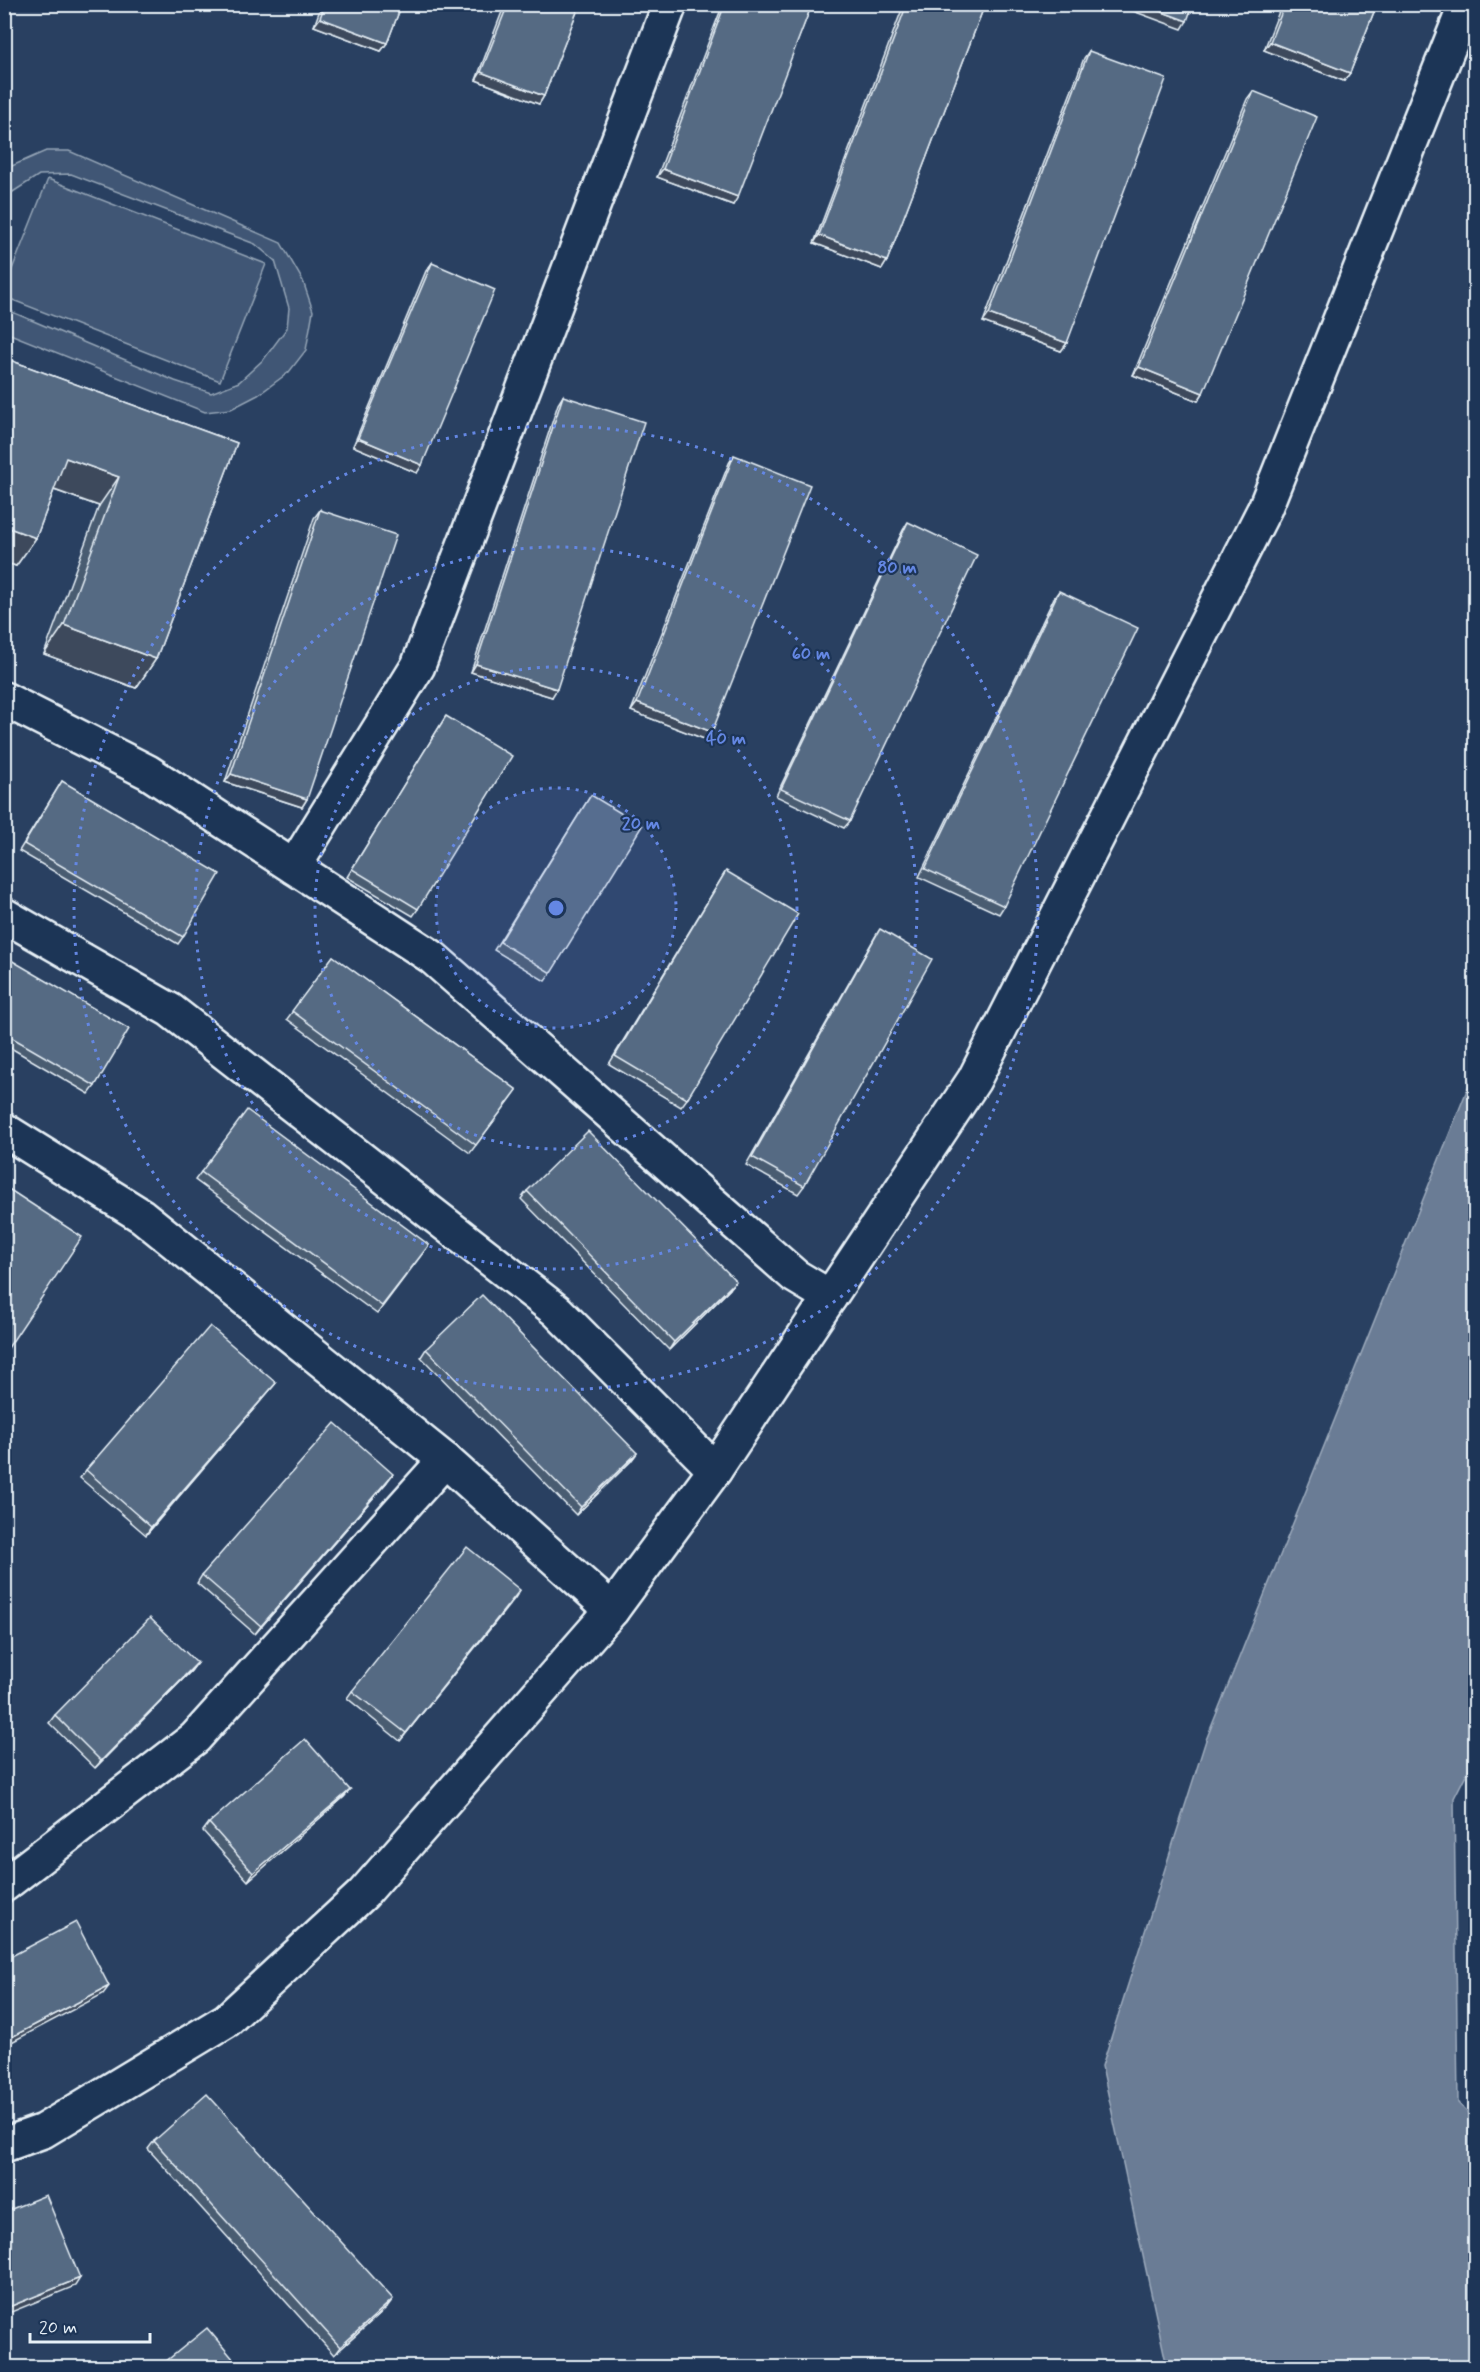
<svg xmlns="http://www.w3.org/2000/svg" width="1480" height="2372" font-family="Mynerve,sans-serif">
<style>
.green{fill:#415774;stroke:#94a4b6;stroke-width:1.5}
.water{fill:#6b7c95;stroke:#9dabbd;stroke-width:1.5}
.lines{fill:none;stroke-linecap:round;stroke-linejoin:round}
.minor-casing{stroke:#e8f1f8;stroke-width:38}
.minor{stroke:#1d3557;stroke-width:33}
.wall{fill:#495b71;stroke:#e8f1f8;stroke-width:1.5}
.shaded-wall{fill:#3c4a5c;stroke:#e8f1f8;stroke-width:1.5}
.building{fill:#556a83;stroke:#e8f1f8;stroke-width:1.5}
.ring{fill:none;stroke:#6487e3;stroke-width:3;stroke-dasharray:3 6}
.centre{fill:#6487e3;stroke:#1d3557;stroke-width:3}
.ring-label{font-size:18px;text-anchor:middle;font-weight:bold;fill:#6487e3;stroke:#1d3557;stroke-width:4.5;stroke-linejoin:round;paint-order:stroke}
</style>
<rect width="100%" height="100%" fill="#294061"/>
<filter id="ink" filterUnits="userSpaceOnUse"><feTurbulence type="fractalNoise" baseFrequency=".0167" numOctaves="2"/><feDisplacementMap in="SourceGraphic" scale="12" xChannelSelector="R" yChannelSelector="G"/><feConvolveMatrix kernelMatrix="1 2 1 2 8 2 1 2 1" color-interpolation-filters="sRGB"/></filter>
<g filter="url(#ink)">
<g class="green">
<polygon points="46,151 69,151 281,243 303,281 313,311 306,350 289,372 258,395 231,409 205,412 5,332 5,309 175,381 211,393 239,382 264,359 287,328 289,308 275,261 255,244 71,174 39,175 5,197 5,169"/>
<polygon points="48,179 266,264 220,381 5,297 5,287"/>
</g>
<polygon class="water" points="1475,1070 1476,1755 1454,1798 1458,2103 1476,2121 1475,2367 1167,2367 1102,2066 1206,1740"/>
<g class="lines">
<g class="minor-casing">
<g id="minor">
<polyline points="4,699 148,772 432,957 795,1276 830,1297"/>
<polyline points="294,867 418,666 670,4"/>
<polyline points="4,915 170,1010 557,1311 715,1470"/>
<polyline points="4,1130 142,1216 445,1460 612,1610"/>
<polyline points="4,1885 195,1738 445,1460"/>
<polyline points="4,2145 43,2131 227,2020 363,1894 612,1610 715,1470 974,1080 1265,508 1466,4"/>
</g>
</g>
<use href="#minor" class="minor"/>
</g>
<g class="wall">
<polygon points="322,4 402,4 387,43 381,51 314,26"/>
<polygon points="505,4 580,4 544,96 539,104 476,80"/>
<polygon points="723,4 812,4 733,205 657,177"/>
<polygon points="904,4 985,4 887,261 882,269 814,243"/>
<polygon points="1282,4 1377,4 1350,73 1344,81 1264,50"/>
<polygon points="1089,51 1067,343 1061,351 983,322 1084,58"/>
<polygon points="1253,91 1203,393 1198,401 1133,375 1247,99"/>
<polygon points="432,263 417,473 353,446 426,271"/>
<polygon points="4,358 237,443 156,659 136,688 44,654 99,506 54,490 36,538 16,566 4,562"/>
<polygon points="563,396 552,697 471,672 558,404"/>
<polygon points="734,455 707,740 631,711 729,463"/>
<polygon points="320,510 307,799 302,807 225,782 314,518"/>
<polygon points="908,522 850,821 844,828 776,796 903,530"/>
<polygon points="1059,591 1004,906 999,914 919,877 1054,598"/>
<polygon points="446,716 418,909 413,916 347,877"/>
<polygon points="62,781 183,937 178,944 19,851"/>
<polygon points="591,795 551,973 545,981 494,950"/>
<polygon points="726,871 687,1099 681,1107 609,1064"/>
<polygon points="880,929 804,1186 798,1194 746,1165 875,937"/>
<polygon points="4,956 95,1086 89,1094 4,1044"/>
<polygon points="333,956 517,1090 470,1153 287,1019"/>
<polygon points="201,1172 429,1245 377,1314 195,1180"/>
<polygon points="527,1191 730,1289 669,1350 521,1199"/>
<polygon points="426,1349 637,1453 631,1461 576,1515 421,1357"/>
<polygon points="276,1383 270,1390 146,1535 80,1478 86,1470"/>
<polygon points="387,1482 255,1634 197,1583 202,1575"/>
<polygon points="520,1590 400,1741 347,1698 352,1691"/>
<polygon points="197,1663 191,1671 95,1768 49,1723 55,1715"/>
<polygon points="350,1790 344,1797 248,1881 203,1831 209,1823"/>
<polygon points="154,2141 387,2307 334,2355 148,2149"/>
</g>
<g class="shaded-wall">
<polygon points="1114,4 1141,4 1187,21 1182,29"/>
<polygon points="320,18 387,43 381,51 314,26"/>
<polygon points="1270,42 1350,73 1344,81 1264,50"/>
<polygon points="481,72 544,96 539,104 476,80"/>
<polygon points="663,169 738,197 733,205 657,177"/>
<polygon points="819,235 887,261 882,269 814,243"/>
<polygon points="989,314 1067,343 1061,351 983,322"/>
<polygon points="1139,367 1203,393 1198,401 1133,375"/>
<polygon points="358,438 422,465 417,473 353,446"/>
<polygon points="66,458 119,477 99,506 46,487"/>
<polygon points="4,526 36,538 16,566 4,562"/>
<polygon points="64,625 156,659 136,688 44,654"/>
<polygon points="476,664 557,689 552,697 471,672"/>
<polygon points="637,703 712,732 707,740 631,711"/>
<polygon points="231,774 307,799 302,807 225,782"/>
<polygon points="736,1281 730,1289 669,1350 674,1342"/>
<polygon points="276,1383 270,1390 146,1535 151,1527"/>
<polygon points="637,1453 631,1461 576,1515 581,1507"/>
<polygon points="393,1474 387,1482 255,1634 261,1626"/>
<polygon points="520,1590 515,1598 400,1741 406,1733"/>
<polygon points="197,1663 191,1671 95,1768 101,1761"/>
<polygon points="350,1790 344,1797 248,1881 253,1873"/>
<polygon points="109,1986 103,1994 4,2046 4,2041"/>
<polygon points="80,2278 75,2286 4,2315 4,2309"/>
<polygon points="393,2299 387,2307 334,2355 340,2347"/>
</g>
<g class="building">
<polygon points="325,4 402,4 387,43 320,18"/>
<polygon points="508,4 580,4 544,96 481,72"/>
<polygon points="725,4 812,4 738,197 663,169"/>
<polygon points="907,4 985,4 887,261 819,235"/>
<polygon points="1141,4 1193,4 1187,21"/>
<polygon points="1285,4 1377,4 1350,73 1270,42"/>
<polygon points="1089,51 1166,79 1067,343 989,314"/>
<polygon points="1253,91 1317,117 1203,393 1139,367"/>
<polygon points="432,263 495,290 422,465 358,438"/>
<polygon points="4,358 237,443 156,659 64,625 119,477 66,458 36,538 4,526"/>
<polygon points="563,396 644,422 557,689 476,664"/>
<polygon points="734,455 810,485 712,732 637,703"/>
<polygon points="320,510 396,535 307,799 231,774"/>
<polygon points="908,522 977,555 850,821 781,789"/>
<polygon points="1059,591 1138,628 1004,906 925,869"/>
<polygon points="446,716 512,756 418,909 352,869"/>
<polygon points="62,781 220,874 183,937 24,844"/>
<polygon points="591,795 642,826 551,973 500,942"/>
<polygon points="726,871 798,914 687,1099 615,1056"/>
<polygon points="880,929 932,959 804,1186 752,1157"/>
<polygon points="4,956 129,1029 95,1086 4,1033"/>
<polygon points="333,956 517,1090 476,1145 292,1011"/>
<polygon points="247,1110 429,1245 382,1306 201,1172"/>
<polygon points="588,1131 736,1281 674,1342 527,1191"/>
<polygon points="4,1186 82,1237 4,1354"/>
<polygon points="482,1295 637,1453 581,1507 426,1349"/>
<polygon points="210,1326 276,1383 151,1527 86,1470"/>
<polygon points="335,1423 393,1474 261,1626 202,1575"/>
<polygon points="467,1547 520,1590 406,1733 352,1691"/>
<polygon points="150,1618 197,1663 101,1761 55,1715"/>
<polygon points="305,1739 350,1790 253,1873 209,1823"/>
<polygon points="76,1922 109,1986 4,2041 4,1960"/>
<polygon points="207,2094 393,2299 340,2347 154,2141"/>
<polygon points="46,2195 80,2278 4,2309 4,2212"/>
<polygon points="207,2328 240,2367 159,2367"/>
<polygon points="445,2363 449,2367 440,2367"/>
</g>
</g>
<circle cx="556" cy="908" r="120" fill="#6487e3" fill-opacity=".12"/>
<g class="ring">
<circle cx="556" cy="908" r="120"/>
<circle cx="556" cy="908" r="241"/>
<circle cx="556" cy="908" r="361"/>
<circle cx="556" cy="908" r="482"/>
</g>
<circle cx="556" cy="908" r="9" class="centre"/>
<g class="ring-label">
<text x="897" y="573">80 m</text>
<text x="811" y="659">60 m</text>
<text x="726" y="744">40 m</text>
<text x="641" y="829">20 m</text>
</g>
<rect width="1480" height="2372" fill="none" stroke="#1d3557" stroke-width="24"/>
<rect x="12" y="12" width="1456" height="2348" fill="none" stroke="#e8f1f8" stroke-width="2" filter="url(#ink)"/>
<path d="M30 2333v9h120v-9" fill="none" stroke="#e8f1f8" stroke-width="3"/>
<text x="39" y="2333" font-size="18" fill="#e8f1f8" stroke="#1d3557" stroke-width="4.5" paint-order="stroke">20 m</text>
</svg>
